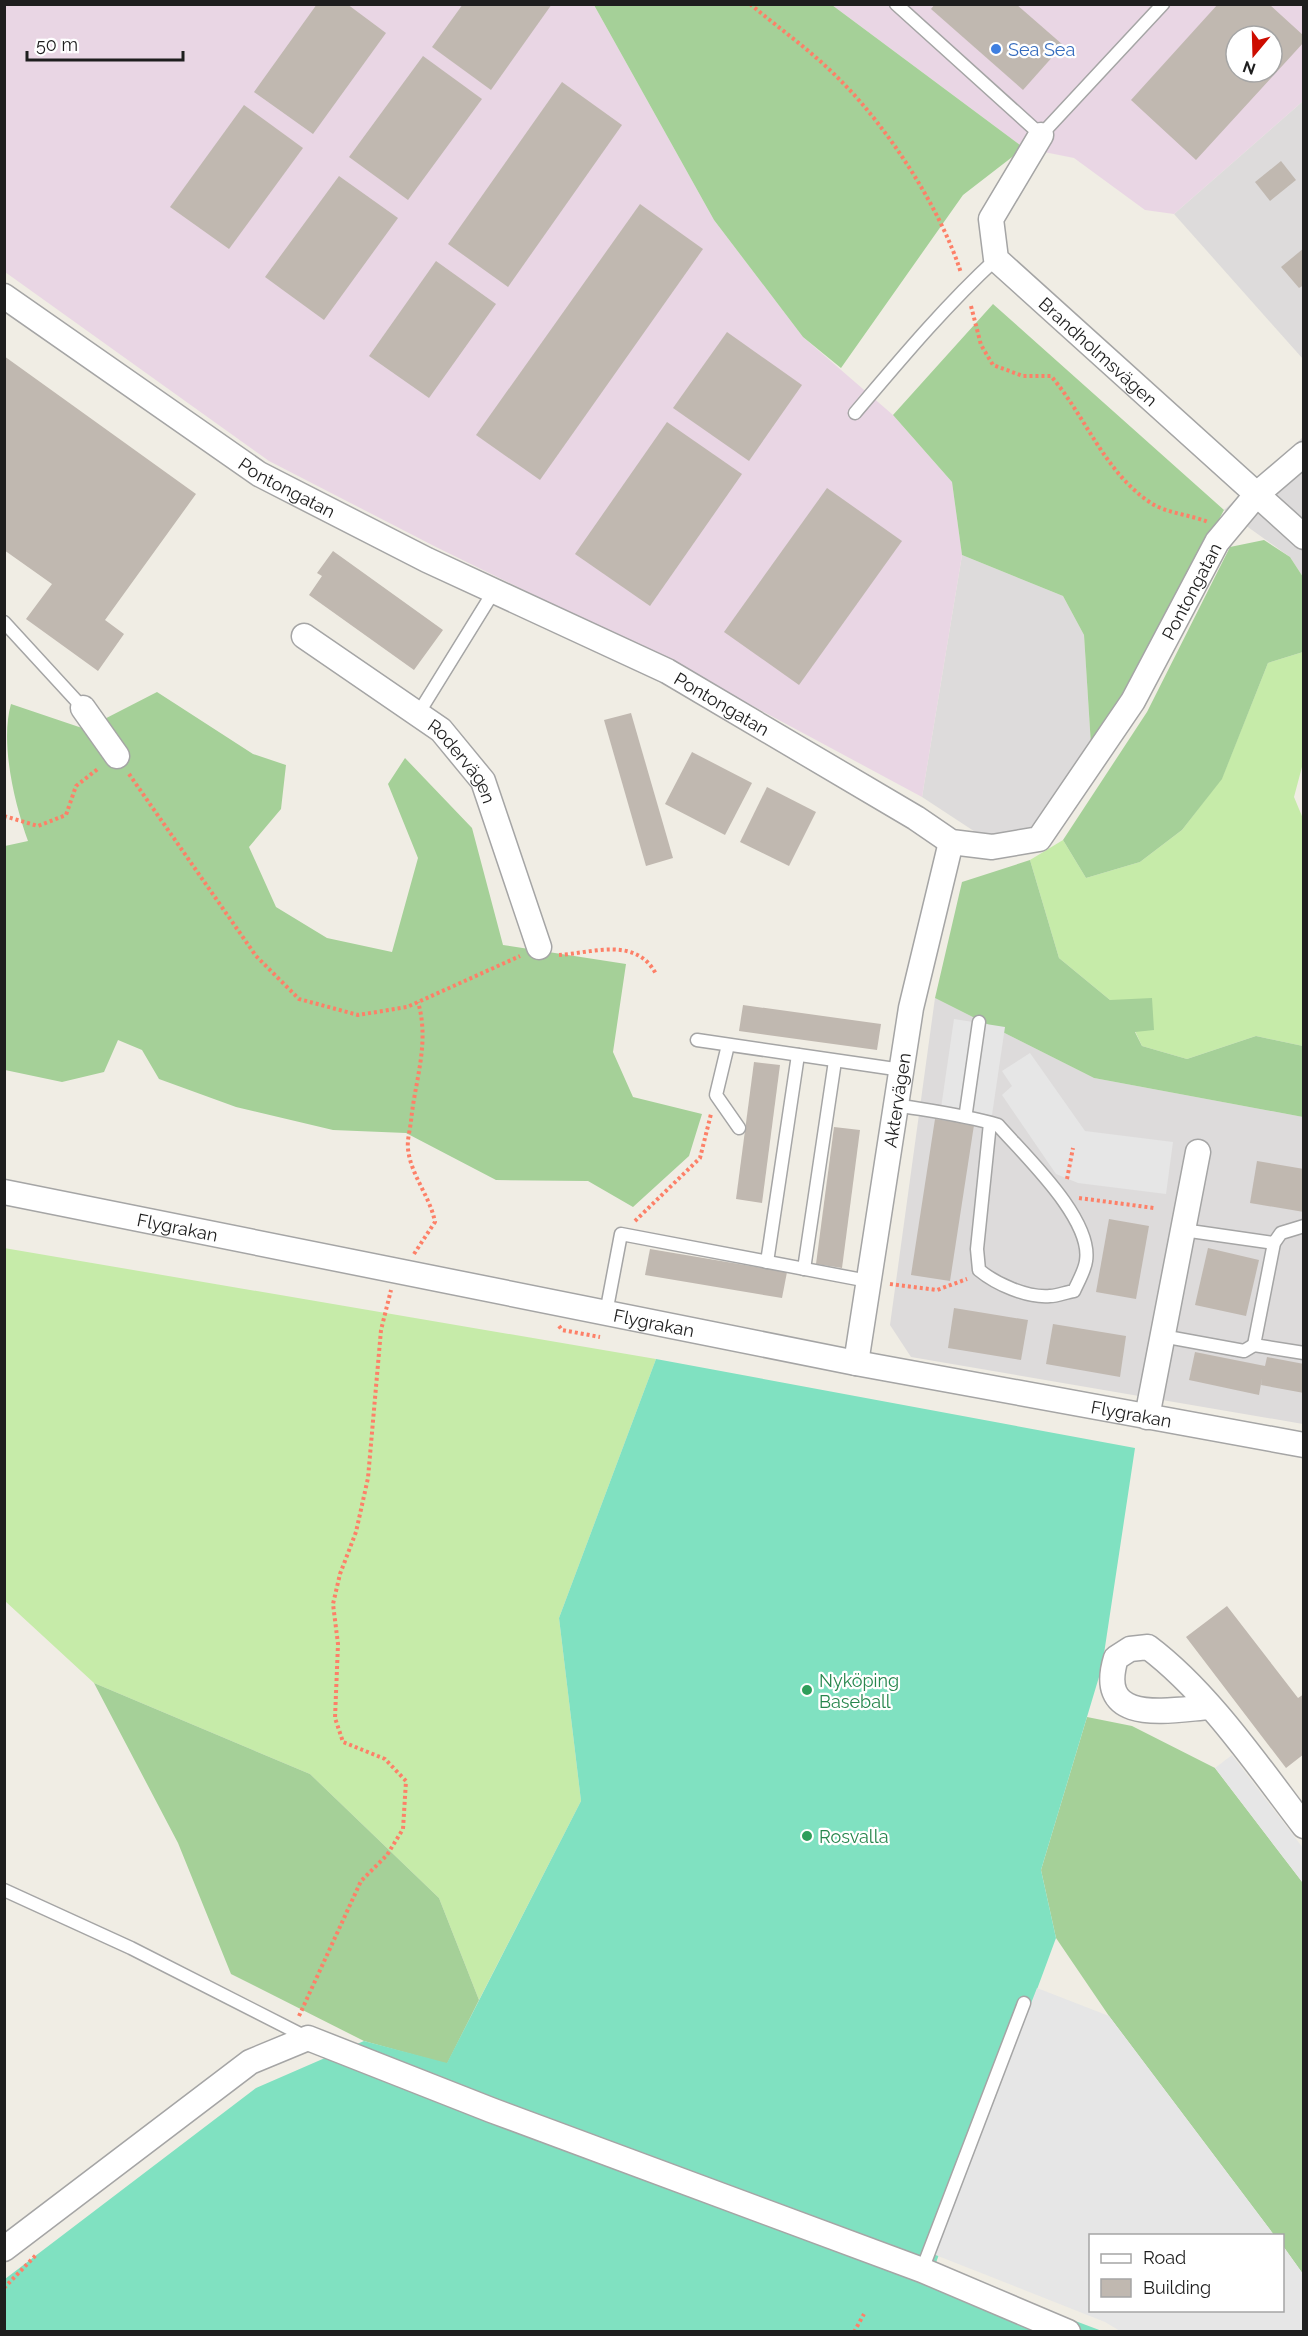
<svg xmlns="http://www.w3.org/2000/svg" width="1308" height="2336" font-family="Raleway,sans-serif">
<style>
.residential{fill:#dddbdb}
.industrial{fill:#e9d6e4;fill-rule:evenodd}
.grass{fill:#c6eba9}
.forest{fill:#a5d098}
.pitch{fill:#80e1c1}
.parking{fill:#e6e6e6}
.building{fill:#c0b8b0;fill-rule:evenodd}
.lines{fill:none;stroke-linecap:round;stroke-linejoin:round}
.service-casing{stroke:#a5a5a5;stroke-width:15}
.minor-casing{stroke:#a5a5a5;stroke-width:27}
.path{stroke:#fd8068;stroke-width:4;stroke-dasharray:3 3;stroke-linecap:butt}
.service{stroke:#fff;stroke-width:12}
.minor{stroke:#fff;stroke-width:24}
.shop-dot{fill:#3f7fe0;stroke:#fff;stroke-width:2}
.leisure-dot{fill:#2e9e5b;stroke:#fff;stroke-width:2}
.labels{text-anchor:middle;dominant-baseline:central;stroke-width:4.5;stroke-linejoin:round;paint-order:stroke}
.shop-label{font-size:18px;fill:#366cbe;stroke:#fff;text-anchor:start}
.street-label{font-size:18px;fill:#1e1e1e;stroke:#fff}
.leisure-label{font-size:18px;fill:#27864d;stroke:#fff;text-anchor:start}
</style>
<rect width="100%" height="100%" fill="#f0ede4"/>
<g class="residential">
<polygon points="1303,101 1303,359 1174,214"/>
<polygon points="1303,437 1303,577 1290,557 1224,510"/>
<polygon points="962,555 1063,596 1084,635 1091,745 1034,826 986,839 922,797"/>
<polygon points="935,998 1094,1078 1303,1117 1303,1424 911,1357 890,1325"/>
</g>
<g class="industrial">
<polygon points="5,5 594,5 714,220 803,337 893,415 952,482 962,555 922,797 673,663 436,547 269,461 5,272"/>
<path d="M832,5H1303V101L1174,214L1145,210L1074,158L1024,148ZM1236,36H1272V72H1236Z"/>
</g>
<g class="grass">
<polygon points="1303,652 1303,763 1294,797 1304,821 1303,1046 1256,1036 1187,1059 1142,1046 1135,1031 1110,1000 1059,958 1030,860 1063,840 1086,878 1140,862 1182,830 1222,778 1268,663"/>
<polygon points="4,1248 656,1359 559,1618 581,1801 479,2000 439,1898 310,1774 94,1683 5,1601"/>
</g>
<g class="forest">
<polygon points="594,5 832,5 1024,148 963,195 841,368 803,337 714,220"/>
<polygon points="993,304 1224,510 1126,693 1091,745 1084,635 1063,596 962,555 952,482 893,415"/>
<polygon points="1264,540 1290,557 1303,577 1303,652 1268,663 1222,779 1182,830 1140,862 1086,878 1063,840 1147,712 1230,547"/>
<path d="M157,692L253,754L286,765L281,809L249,847L276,907L327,938L392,952L418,858L388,784L405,758L472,828L503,945L626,964L613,1052L633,1097L702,1114L689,1156L633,1207L588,1181L496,1180L406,1133L333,1130L236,1107L159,1079L142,1050L118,1040L104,1072L62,1082L5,1070V846L28,841C14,802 0,742 11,704L85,729Z"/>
<polygon points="1030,860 1059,958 1110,1000 1152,998 1154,1030 1135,1032 1142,1046 1187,1059 1256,1036 1303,1046 1303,1117 1094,1078 935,998 962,882"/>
<polygon points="94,1683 310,1774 439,1898 479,2000 447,2064 364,2041 231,1974 178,1843"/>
<polygon points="1087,1717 1132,1726 1215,1768 1303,1883 1303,2274 1283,2246 1282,2236 1274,2235 1109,2016 1056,1938 1041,1870"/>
</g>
<polygon class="pitch" points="656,1359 1135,1448 1102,1667 1041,1870 1056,1938 934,2268 1102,2331 5,2332 5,2279 256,2088 364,2041 447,2063 581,1801 559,1618"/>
<g class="parking">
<polygon points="954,1019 1005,1027 992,1115 941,1108"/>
<polygon points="1030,1053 1085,1131 1173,1142 1166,1194 1078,1183 1056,1174 1002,1095 1012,1086 1002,1071"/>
<polygon points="1232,1755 1303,1848 1303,1883 1215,1768"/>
<polygon points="1037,1988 1109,2016 1274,2235 1090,2236 1090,2310 1282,2310 1283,2246 1303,2274 1303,2331 1120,2331 1105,2322 933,2254"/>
</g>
<g class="building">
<polygon points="317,4 347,4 386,33 313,134 254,92"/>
<polygon points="463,4 552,4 491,90 432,47"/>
<polygon points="935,4 1016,4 1063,45 1023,90 931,9"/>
<path d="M1218,4H1269L1304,36V42L1196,160L1131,100ZM1236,36H1272V72H1236Z"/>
<polygon points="423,56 482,99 408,200 349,157"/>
<polygon points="562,82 622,125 508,287 448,244"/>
<polygon points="244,105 303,148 229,249 170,207"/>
<polygon points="1281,161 1296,180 1270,201 1255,182"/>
<polygon points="339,176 398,218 324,320 265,277"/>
<polygon points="640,204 703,249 540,480 476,435"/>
<polygon points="1304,248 1304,285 1299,288 1281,267"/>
<polygon points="436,261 496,304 429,398 369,356"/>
<polygon points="727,332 802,385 749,461 673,408"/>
<polygon points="4,356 196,494 105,620 124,634 98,671 26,619 52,584 4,550"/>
<polygon points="667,422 742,474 650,606 575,554"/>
<polygon points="827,488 902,541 799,685 724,632"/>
<polygon points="333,551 443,630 414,670 309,595 322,576 317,573"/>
<polygon points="631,713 673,858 646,866 604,720"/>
<polygon points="692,752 752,783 725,835 665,804"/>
<polygon points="767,787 816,812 789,866 740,842"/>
<polygon points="743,1005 881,1024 877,1050 739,1031"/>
<polygon points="754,1062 780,1065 762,1203 736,1199"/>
<polygon points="935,1119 974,1125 950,1281 911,1275"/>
<polygon points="834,1127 860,1130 842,1268 816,1264"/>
<polygon points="1257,1161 1304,1169 1304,1212 1250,1203"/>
<polygon points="1109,1219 1149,1226 1136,1299 1096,1292"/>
<polygon points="1208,1248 1259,1260 1246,1316 1195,1305"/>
<polygon points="650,1249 787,1272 782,1298 645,1275"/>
<polygon points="954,1308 1028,1320 1021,1360 948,1348"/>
<polygon points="1053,1324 1126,1336 1120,1377 1046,1364"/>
<polygon points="1195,1352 1265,1366 1267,1357 1304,1364 1304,1393 1261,1385 1262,1378 1259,1395 1189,1380"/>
<polygon points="1227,1606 1298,1698 1304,1694 1304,1754 1286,1768 1186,1637"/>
</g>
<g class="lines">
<g class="service-casing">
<g id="service">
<polyline points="896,4 1041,135 1163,4"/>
<path d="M855,413C900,360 944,307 996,259"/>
<polyline points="4,622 83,708"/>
<polyline points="418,714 494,591"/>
<polyline points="697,1040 902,1070"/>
<polyline points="728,1045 716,1095 739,1128"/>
<path d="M896,1105C931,1111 965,1115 998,1125C1024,1155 1093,1219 1086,1261C1085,1270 1078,1282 1074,1291C1066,1292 1058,1296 1050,1296C1027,1298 996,1284 979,1270L977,1249L990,1123"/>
<polyline points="966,1112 979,1022"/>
<polyline points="1304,1226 1281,1233 1274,1243 1254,1345 1304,1353"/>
<polyline points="1183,1230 1274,1243"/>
<polyline points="767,1262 798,1055"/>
<polyline points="804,1269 835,1061"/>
<polyline points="606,1313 621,1234 868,1281"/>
<polyline points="1162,1336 1244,1351 1254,1345"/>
<polyline points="4,1890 131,1948 308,2038"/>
<polyline points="922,2270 1024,2003"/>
</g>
</g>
<g class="minor-casing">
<g id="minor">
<path id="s1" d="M1041,135L991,219L996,259L1304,537"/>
<path id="s2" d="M4,296L259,474L427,560L667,671L916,818L951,842L992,847L1039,839L1133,701L1217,542L1257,494L1304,454"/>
<path id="s3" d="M304,636L441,730L483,781L539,947"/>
<polyline points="83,708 117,756"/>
<path id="s4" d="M4,1192L856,1363L1304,1445"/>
<path id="s5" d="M856,1363L911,1008L951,842"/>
<polyline points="1147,1417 1198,1152"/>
<path d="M1210,1707C1168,1710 1095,1726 1116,1658L1130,1649L1148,1647C1208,1692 1258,1766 1304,1826"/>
<polyline points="4,2249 250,2062 308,2038 491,2110 922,2270 1068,2332"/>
</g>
</g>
<g class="path">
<path d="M750,4C780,29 814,53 841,81C888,128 941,209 961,273"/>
<path d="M971,306L981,345L993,365L1023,376H1051C1086,417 1105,473 1151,503C1166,513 1191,515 1208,522"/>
<polyline points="129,774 256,956 299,999 358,1015 407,1007 520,956"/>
<polyline points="4,816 38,826 66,815 76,786 99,768"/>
<path d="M559,955C592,953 636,936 656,974"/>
<polyline points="1067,1179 1073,1148"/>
<polyline points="1079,1198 1154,1208"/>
<polyline points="635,1221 700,1158 711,1114"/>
<path d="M414,1254L435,1222C430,1196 411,1176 408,1149C407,1140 410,1130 411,1121C415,1080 430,1043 418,1002"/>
<polyline points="890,1284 937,1290 967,1279"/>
<polyline points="559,1326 562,1330 600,1337"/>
<polyline points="299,2016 361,1881 387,1855 403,1829 406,1781 385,1759 343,1742 335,1718 338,1644 333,1604 340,1574 356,1532 368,1478 381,1330 391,1290"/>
<polyline points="4,2288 37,2254"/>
<polyline points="854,2332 864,2314"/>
</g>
<use href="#service" class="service"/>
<use href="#minor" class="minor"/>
</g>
<circle class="shop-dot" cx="996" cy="49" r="6"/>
<g class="leisure-dot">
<circle cx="807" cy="1690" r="6"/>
<circle cx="807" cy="1836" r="6"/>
</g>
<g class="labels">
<g class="shop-label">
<text x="1008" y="49">Sea Sea</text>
</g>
<g class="street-label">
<text stroke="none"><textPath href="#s1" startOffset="276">Brandholmsvägen</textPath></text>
<text stroke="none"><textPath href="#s2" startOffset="342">Pontongatan</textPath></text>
<text stroke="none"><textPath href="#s2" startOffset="1476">Pontongatan</textPath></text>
<text stroke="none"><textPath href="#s2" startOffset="828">Pontongatan</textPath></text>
<text stroke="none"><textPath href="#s3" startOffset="204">Rodervägen</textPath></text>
<text stroke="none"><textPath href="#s5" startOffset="266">Aktervägen</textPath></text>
<text stroke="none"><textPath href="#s4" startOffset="177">Flygrakan</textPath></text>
<text stroke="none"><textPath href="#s4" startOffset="663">Flygrakan</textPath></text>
<text stroke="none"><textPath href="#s4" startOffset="1149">Flygrakan</textPath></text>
</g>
<g class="leisure-label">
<text x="819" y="1680">Nyköping<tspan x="819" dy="21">Baseball</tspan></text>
<text x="819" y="1836">Rosvalla</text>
</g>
</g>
<rect width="1308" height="2336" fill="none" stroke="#1e1e1e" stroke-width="12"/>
<rect x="1089" y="2234" width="195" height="78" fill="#ffffff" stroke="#a5a5a5" stroke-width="1.5"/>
<rect x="1101" y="2254" width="30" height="9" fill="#ffffff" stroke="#a5a5a5" stroke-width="1.5"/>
<text x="1143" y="2264" font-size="18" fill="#1e1e1e">Road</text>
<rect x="1101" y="2279" width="30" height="18" fill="#c0b8b0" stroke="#a5a5a5" stroke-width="1.5"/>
<text x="1143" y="2294" font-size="18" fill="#1e1e1e">Building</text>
<g transform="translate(1254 54) rotate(199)"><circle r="28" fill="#ffffff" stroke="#a5a5a5" stroke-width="1.5"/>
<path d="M0-4.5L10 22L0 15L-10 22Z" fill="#cd0c00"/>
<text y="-9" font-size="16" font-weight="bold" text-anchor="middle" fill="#1e1e1e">N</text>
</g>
<path d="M27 51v9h156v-9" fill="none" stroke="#1e1e1e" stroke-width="3"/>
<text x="36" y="51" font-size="18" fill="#1e1e1e" stroke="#ffffff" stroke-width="4.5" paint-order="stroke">50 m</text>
</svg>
